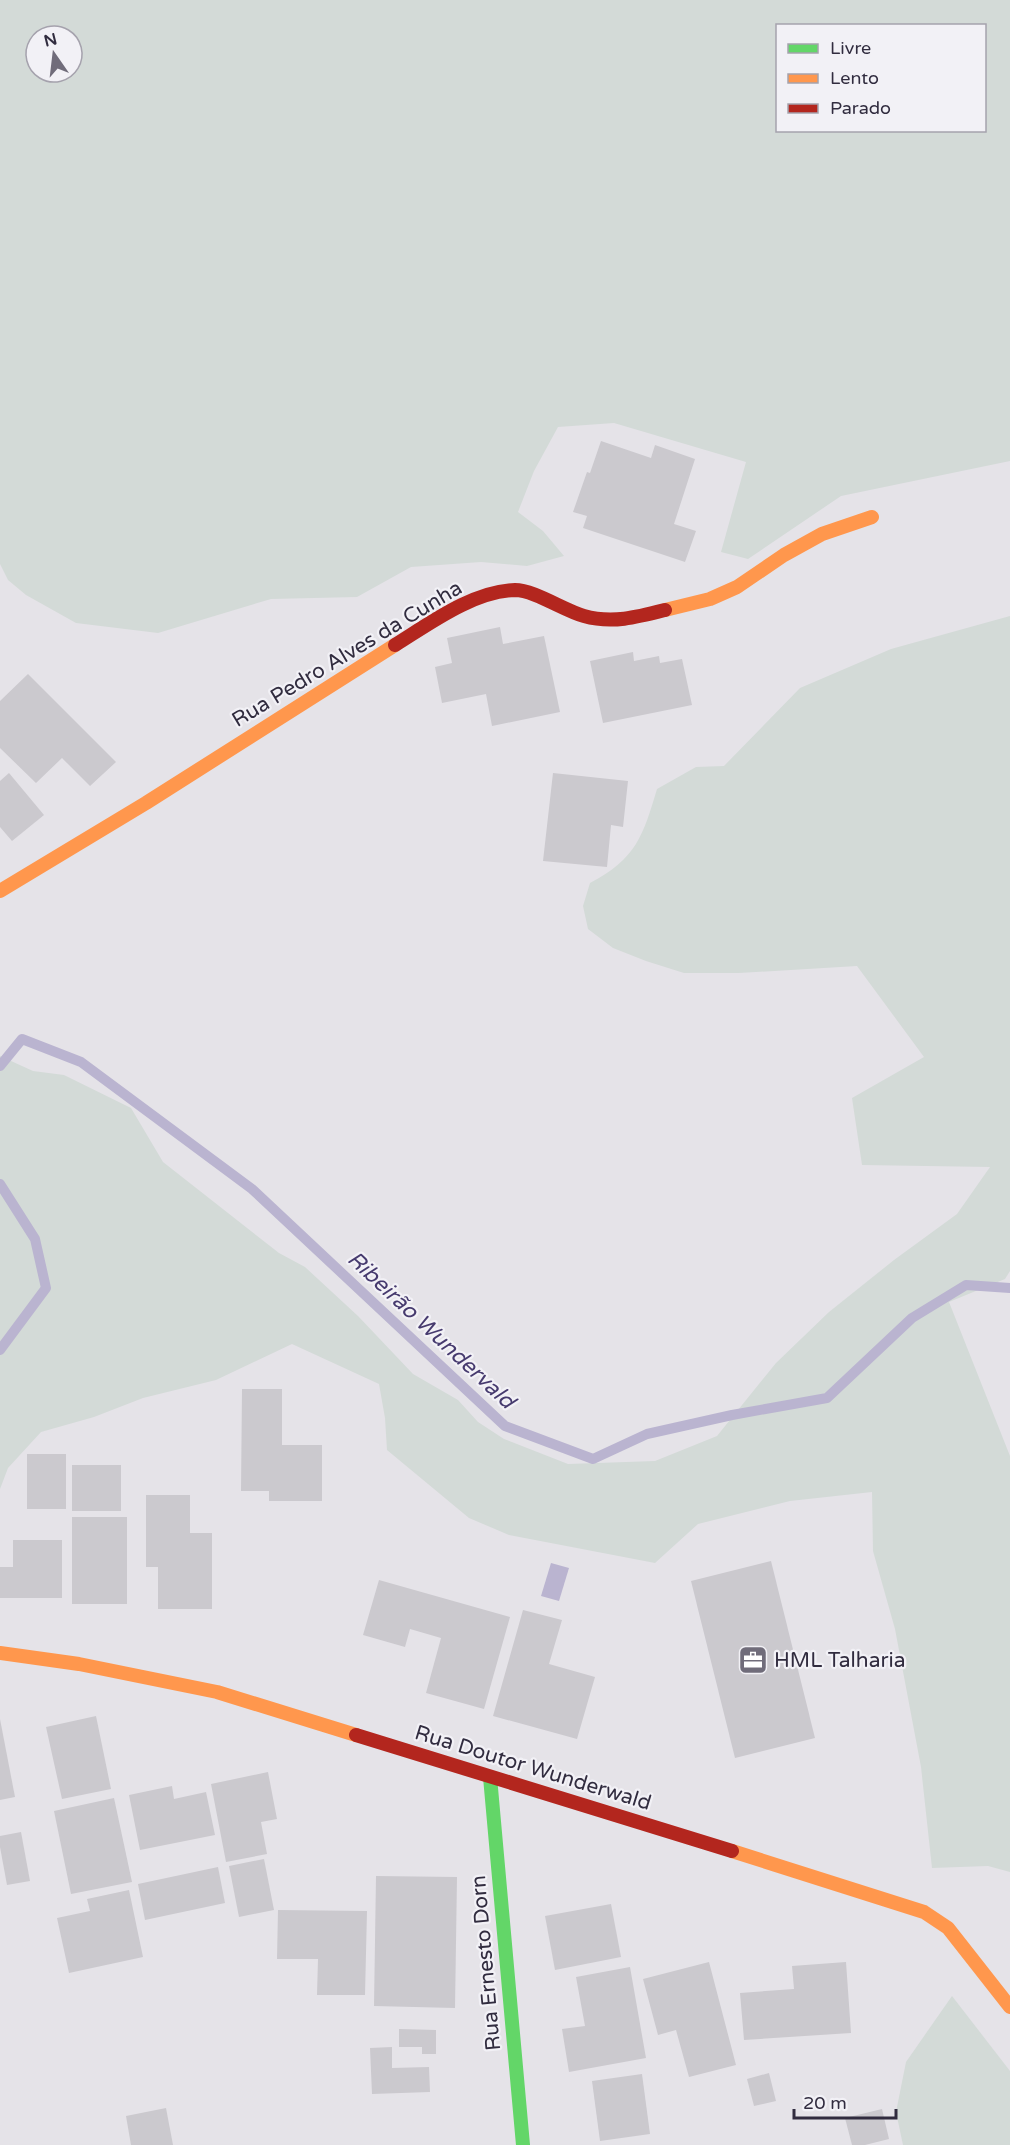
<svg xmlns="http://www.w3.org/2000/svg" width="1010" height="2145" font-family="'Varela Round',sans-serif">
<style>
.green{fill:#d3dad7;fill-rule:evenodd}
.water{fill:#bab4d0}
.lines{fill:none;stroke-linecap:round;stroke-linejoin:round}
.stream{stroke:#bab4d0;stroke-width:10}
.building{fill:#cbc9ce}
.fast{stroke:#63d668;stroke-width:14}
.slow{stroke:#ff974d;stroke-width:14}
.jam{stroke:#b3261e;stroke-width:14}
.labels{text-anchor:middle;dominant-baseline:central;stroke-width:4.5;stroke-linejoin:round;paint-order:stroke}
.street-label{font-size:21px;fill:#312c3f;stroke:#f2f1f6}
.poi-label{font-size:21px;fill:#312c3f;stroke:#f2f1f6;text-anchor:start}
.water-label{font-size:22px;font-style:italic;fill:#463a6e;stroke:#f2f1f6}
</style>
<rect width="100%" height="100%" fill="#e5e3e8"/>
<g class="green">
<path d="M0,0H1010V461L841,496L748,559L721,552L746,462L614,423L558,427L534,471L518,512L543,531L564,556L527,566L481,562L411,567L357,597L271,599L158,633L76,623L26,595L8,580L0,564ZM778,26H984V130H778ZM36,36H72V72H36Z"/>
<path d="M1010,616V1271L1005,1279L949,1302L1010,1456V1872L988,1866L932,1868L921,1767L895,1629L873,1551L872,1492L790,1501L698,1524L655,1563L509,1535L469,1518L387,1450L385,1418L379,1384L292,1344L216,1380L143,1398L94,1417L41,1432L8,1468L0,1489V1056L33,1071L64,1075L131,1108L163,1162L279,1253L305,1267L358,1316L413,1374L458,1400L478,1422L504,1439L568,1464L655,1461L717,1436L776,1363L829,1312L894,1260L957,1214L990,1167L862,1165L852,1098L924,1057L857,966L739,973H684L646,961L613,948L588,929L583,906L590,883C636,859 643,836 657,789L696,767L724,766L800,688L891,649Z"/>
<polygon points="952,1996 1010,2071 1010,2145 903,2145 896,2112 906,2062"/>
</g>
<polygon class="water" points="551,1563 569,1568 559,1601 541,1596"/>
<g class="lines">
<g class="stream">
<polyline points="0,1066 22,1039 81,1062 252,1189 505,1426 593,1459 647,1434 732,1415 827,1398 912,1318 966,1285 1010,1288"/>
<polyline points="0,1184 35,1239 46,1288 0,1350"/>
</g>
</g>
<g class="building">
<polygon points="601,441 651,458 655,445 695,459 674,524 696,531 685,562 583,528 587,516 573,512 587,472 590,473"/>
<polygon points="500,627 503,644 544,636 560,712 492,726 486,694 442,703 435,667 452,663 447,638"/>
<polygon points="633,652 634,661 659,656 660,663 682,659 692,705 603,723 590,661"/>
<polygon points="28,674 116,762 90,786 62,758 36,783 0,748 0,701"/>
<polygon points="9,773 44,815 12,841 0,827 0,781"/>
<polygon points="553,773 628,781 623,827 611,825 607,867 543,861"/>
<polygon points="242,1389 282,1389 282,1445 322,1445 322,1501 269,1501 269,1491 241,1491"/>
<rect x="27" y="1454" width="39" height="55"/>
<rect x="72" y="1465" width="49" height="46"/>
<polygon points="146,1495 190,1495 190,1533 212,1533 212,1609 158,1609 158,1567 146,1567"/>
<rect x="72" y="1517" width="55" height="87"/>
<polygon points="13,1540 62,1540 62,1598 0,1598 0,1567 13,1567"/>
<polygon points="771,1561 815,1738 735,1758 691,1581"/>
<polygon points="379,1580 510,1617 484,1709 426,1693 441,1638 410,1629 405,1647 363,1635"/>
<polygon points="523,1610 562,1620 549,1664 595,1677 577,1739 493,1716"/>
<polygon points="96,1716 111,1789 62,1799 46,1727"/>
<polygon points="0,1719 15,1797 0,1800"/>
<polygon points="268,1772 277,1819 261,1822 267,1854 226,1862 211,1784"/>
<polygon points="172,1786 174,1799 206,1792 215,1835 140,1850 129,1795"/>
<polygon points="114,1798 132,1882 71,1894 54,1811"/>
<polygon points="21,1832 30,1881 7,1885 0,1847 0,1836"/>
<polygon points="264,1859 274,1910 239,1917 229,1866"/>
<polygon points="218,1867 225,1903 145,1920 138,1884"/>
<polygon points="376,1876 457,1877 455,2008 374,2006"/>
<polygon points="129,1890 143,1957 69,1973 57,1918 90,1911 87,1899"/>
<polygon points="611,1904 621,1957 555,1970 545,1916"/>
<polygon points="278,1910 367,1911 365,1995 317,1995 318,1959 277,1959"/>
<polygon points="709,1962 736,2065 689,2077 676,2030 658,2035 643,1979"/>
<polygon points="846,1962 851,2033 744,2040 740,1993 794,1989 792,1966"/>
<polygon points="630,1967 646,2058 569,2072 562,2029 585,2026 576,1977"/>
<polygon points="399,2029 436,2030 436,2054 422,2054 422,2047 399,2047"/>
<polygon points="392,2047 392,2068 429,2067 430,2092 372,2094 370,2048"/>
<polygon points="769,2073 776,2101 754,2106 747,2079"/>
<polygon points="642,2074 650,2134 600,2141 592,2081"/>
<polygon points="166,2108 173,2145 131,2145 126,2116"/>
<polygon points="882,2109 889,2139 865,2145 852,2145 845,2118"/>
</g>
<g class="lines">
<polyline class="fast" points="490,1777 523,2145"/>
<g class="slow">
<polyline points="665,610 710,599 737,587 784,555 822,534 872,517"/>
<polyline points="0,891 146,803 395,645"/>
<polyline points="0,1653 79,1664 217,1692 356,1735"/>
<polyline points="732,1851 924,1912 948,1928 1010,2007"/>
</g>
<g class="jam">
<path d="M395,645C429,624 473,591 515,590C534,590 565,611 584,616C612,624 638,617 665,610"/>
<polyline points="356,1735 732,1851"/>
</g>
</g>
<defs>
<g id="office-square" transform="scale(1.5)"><rect x="-9" y="-9" width="18" height="18" rx="4" fill="#706c7a" stroke="#f2f1f6"/><path d="M-6-3h4V-5.5h4V-3h4V5H-6ZM-1-4.5V-3h2v-1.5ZM-6 0V1H6V0Z" fill="#fff"/></g>
</defs>
<g fill-rule="evenodd">
<use href="#office-square" x="753" y="1660"/>
</g>
<g class="labels">
<g class="street-label">
<text transform="translate(347 654) rotate(-31)">Rua Pedro Alves da Cunha</text>
<text transform="translate(533 1768) rotate(17)">Rua Doutor Wunderwald</text>
<text transform="translate(486 1963) rotate(-95)">Rua Ernesto Dorn</text>
</g>
<g class="poi-label">
<text x="774" y="1660">HML Talharia</text>
</g>
<g class="water-label">
<text transform="translate(431 1330) rotate(43)">Ribeirão Wundervald</text>
</g>
</g>
<rect x="776" y="24" width="210" height="108" fill="#f2f1f6" stroke="#a5a2ad" stroke-width="1.5"/>
<rect x="788" y="44" width="30" height="9" fill="#63d668" stroke="#a5a2ad" stroke-width="1.5"/>
<text x="830" y="54" font-size="18" fill="#312c3f">Livre</text>
<rect x="788" y="74" width="30" height="9" fill="#ff974d" stroke="#a5a2ad" stroke-width="1.5"/>
<text x="830" y="84" font-size="18" fill="#312c3f">Lento</text>
<rect x="788" y="104" width="30" height="9" fill="#b3261e" stroke="#a5a2ad" stroke-width="1.5"/>
<text x="830" y="114" font-size="18" fill="#312c3f">Parado</text>
<g transform="translate(54 54) rotate(346)"><circle r="28" fill="#f2f1f6" stroke="#a5a2ad" stroke-width="1.5"/>
<path d="M0-4.5L10 22L0 15L-10 22Z" fill="#706c7a"/>
<text y="-9" font-size="16" font-weight="bold" text-anchor="middle" fill="#312c3f">N</text>
</g>
<path d="M794 2109v9h102v-9" fill="none" stroke="#312c3f" stroke-width="3"/>
<text x="803" y="2109" font-size="18" fill="#312c3f" stroke="#f2f1f6" stroke-width="4.5" paint-order="stroke">20 m</text>
</svg>
